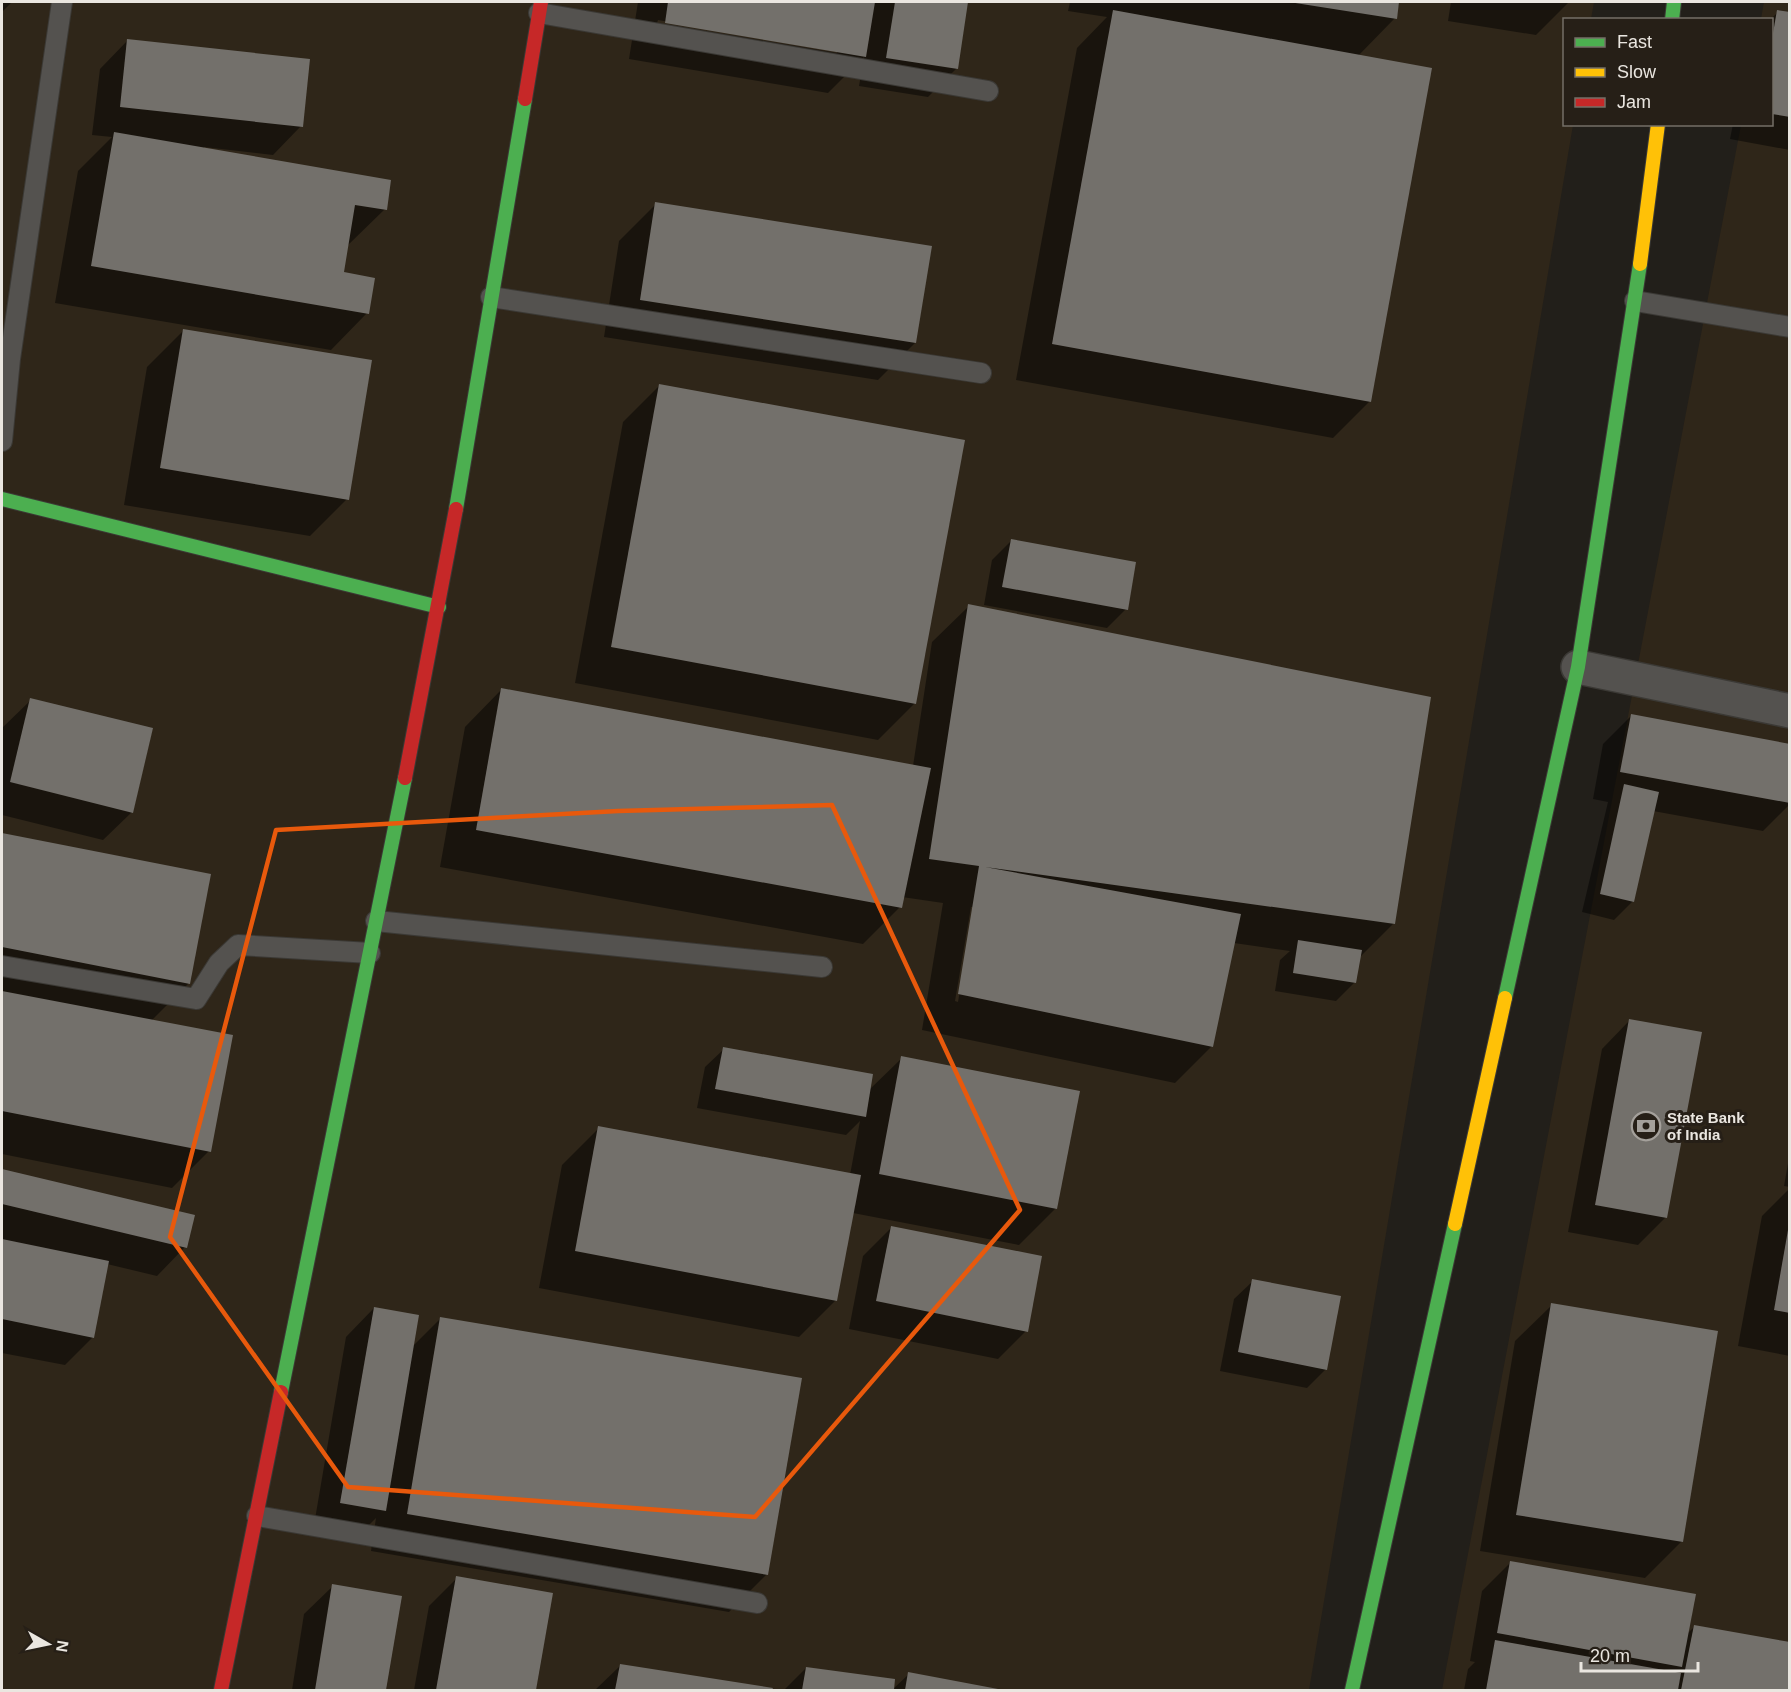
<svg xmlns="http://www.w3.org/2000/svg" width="1791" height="1692" font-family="Helvetica,sans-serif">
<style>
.built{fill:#2f2619}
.shadow{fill:#0007;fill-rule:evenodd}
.building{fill:#73706b}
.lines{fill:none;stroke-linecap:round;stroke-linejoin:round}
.lane-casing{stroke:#3b3935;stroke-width:22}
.street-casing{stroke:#3b3935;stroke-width:36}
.fast-casing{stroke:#3b3935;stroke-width:16}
.slow-casing{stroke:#3b3935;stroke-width:16}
.jam-casing{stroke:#3b3935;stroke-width:16}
.lane{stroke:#54524f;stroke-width:20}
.street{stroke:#54524f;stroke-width:33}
.fast{stroke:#4caf50;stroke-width:14}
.slow{stroke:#ffc107;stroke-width:14}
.jam{stroke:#c62828;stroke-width:14}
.marked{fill:none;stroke:#e8590c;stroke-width:4.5;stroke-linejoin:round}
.labels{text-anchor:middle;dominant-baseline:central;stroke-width:6;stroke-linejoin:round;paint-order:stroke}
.poi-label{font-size:15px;font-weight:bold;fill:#eae6e0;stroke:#261f17;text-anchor:start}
</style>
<rect width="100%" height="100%" fill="#221f1a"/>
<g class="built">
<polygon points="2,2 1594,2 1591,19 1564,20 1564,124 1573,125 1309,1690 2,1690"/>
<polygon points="1764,2 1789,2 1789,1690 1442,1690 1741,125 1772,124 1772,20 1761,19"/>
</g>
<g class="shadow">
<polygon points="2,2 12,2 2,12"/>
<path d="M638,2H967L956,69L928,97L859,86L864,57L828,93L629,59ZM658,20L837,50V53L657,23Z"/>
<polygon points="1070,2 1398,2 1395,18 1358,56 1370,401 1333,438 1016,380 1077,48 1107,17 1068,11"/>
<polygon points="1451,2 1569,2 1536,35 1448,21"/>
<polygon points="1778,12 1790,14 1790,150 1730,139 1733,124 1772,124 1770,20"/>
<polygon points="128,40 301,126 273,155 204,147 204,149 385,209 347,246 342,274 367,313 331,350 55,303 78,171 112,137 92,135 100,69"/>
<polygon points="656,204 915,343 878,380 604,337 619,241"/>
<polygon points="184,330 347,499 310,536 124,505 147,367"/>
<polygon points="660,385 915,703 878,740 575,683 623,422"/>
<polygon points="1011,541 1126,609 1107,628 984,605 992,560"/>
<path d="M969,606L1394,923L1359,958L1355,982L1336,1001L1275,991L1280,960L1290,951L1234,943L1212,1046L1175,1083L922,1030L943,903L902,897L900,907L863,944L440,867L465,727L501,690L913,766L932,642ZM971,907H974L958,1002L955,1001Z"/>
<polygon points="31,700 132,812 103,840 2,815 2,728"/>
<polygon points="1631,716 1790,745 1790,804 1763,831 1653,811 1633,901 1614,920 1582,912 1608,802 1593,799 1603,744"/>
<polygon points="2,834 209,876 188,984 151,1021 209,1151 172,1188 2,1154"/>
<polygon points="1630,1020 1666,1217 1638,1245 1568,1232 1602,1049"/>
<polygon points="724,1049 869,1090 902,1058 1056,1208 1019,1245 853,1213 836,1300 799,1337 539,1288 562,1165 599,1128 850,1175 860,1121 846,1135 697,1108 705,1067"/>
<polygon points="1790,1152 1790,1187 1784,1186"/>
<polygon points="2,1170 193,1216 185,1247 157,1276 107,1264 93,1337 65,1365 2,1353"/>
<polygon points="1790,1188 1790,1356 1738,1346 1762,1216"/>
<polygon points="891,1228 1026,1331 998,1359 849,1329 863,1256"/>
<polygon points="1253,1281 1326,1369 1307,1388 1220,1371 1234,1299"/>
<polygon points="1552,1305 1682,1541 1645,1578 1480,1551 1515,1341"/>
<polygon points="374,1308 412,1347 440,1319 800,1380 766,1575 729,1612 371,1551 376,1518 356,1538 313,1531 346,1337"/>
<polygon points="1510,1563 1687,1634 1694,1627 1790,1644 1790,1690 1464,1690 1468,1669 1475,1662 1470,1661 1482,1591"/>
<polygon points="457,1578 551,1594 534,1690 414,1690 429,1606"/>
<polygon points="333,1586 400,1597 384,1690 292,1690 304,1614"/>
<polygon points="620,1666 771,1690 595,1690"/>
<polygon points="806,1668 893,1681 892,1690 909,1674 996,1690 784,1690"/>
</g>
<g class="building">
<polygon points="668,2 875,2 866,57 665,23"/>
<polygon points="895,2 968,2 958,69 886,58"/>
<polygon points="1289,2 1399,2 1397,19"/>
<polygon points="1113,10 1432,68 1371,402 1052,344"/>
<polygon points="1777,10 1790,12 1790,117 1772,114 1772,39"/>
<polygon points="127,39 310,59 303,127 120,107"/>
<polygon points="114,132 391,180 387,210 355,205 344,272 375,278 369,314 91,266"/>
<polygon points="655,202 932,246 916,343 640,300"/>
<polygon points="183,329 372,360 349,500 160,468"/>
<polygon points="659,384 965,440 916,704 611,647"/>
<polygon points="1011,539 1136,562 1128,610 1002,587"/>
<polygon points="968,604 1431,697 1395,924 985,867 1241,914 1213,1047 958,994 979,866 929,859"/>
<polygon points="501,688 931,768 902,908 476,830"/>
<polygon points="30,698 153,728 133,813 10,782"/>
<polygon points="1631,714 1790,744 1790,803 1620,772"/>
<polygon points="1624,784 1659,792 1634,902 1600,894"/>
<polygon points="2,833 211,874 190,984 2,947"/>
<polygon points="1298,940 1362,950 1356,983 1293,973"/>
<polygon points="2,991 233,1035 211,1152 2,1111"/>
<polygon points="1629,1019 1702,1032 1667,1218 1595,1205"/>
<polygon points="723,1047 873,1074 866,1117 715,1089"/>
<polygon points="901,1056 1080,1091 1057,1209 879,1174"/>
<polygon points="598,1126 861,1175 837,1301 575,1251"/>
<polygon points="2,1169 195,1215 187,1248 2,1204"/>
<polygon points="891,1226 1042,1256 1028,1332 876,1301"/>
<polygon points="1788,1230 1790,1230 1790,1313 1774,1310"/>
<polygon points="2,1239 109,1261 94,1338 2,1319"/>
<polygon points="1252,1279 1341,1296 1327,1370 1238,1352"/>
<polygon points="1551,1303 1718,1331 1683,1542 1516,1515"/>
<polygon points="374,1307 419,1315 386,1511 340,1503"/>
<polygon points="440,1317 802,1378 768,1575 407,1514"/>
<polygon points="1510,1561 1696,1594 1682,1667 1497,1633"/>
<polygon points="456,1576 553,1593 536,1690 436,1690"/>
<polygon points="332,1584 402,1596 386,1690 315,1690"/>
<polygon points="1694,1625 1790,1642 1790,1690 1681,1690"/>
<polygon points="1495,1640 1681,1673 1678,1690 1486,1690"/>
<polygon points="620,1664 773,1688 772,1690 615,1690"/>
<polygon points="806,1667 895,1679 894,1690 802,1690"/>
<polygon points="908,1672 998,1689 998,1690 905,1690"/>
</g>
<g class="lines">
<g class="lane-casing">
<g id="lane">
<polyline points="539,13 988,91"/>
<polyline points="491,297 981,373"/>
<polyline points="1635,301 1790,327"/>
<polyline points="2,441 10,359 62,2"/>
<polyline points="376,921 822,967"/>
<polyline points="2,966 196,999 219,963 238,945 370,953"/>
<polyline points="257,1516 757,1603"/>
</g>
</g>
<g class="street-casing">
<polyline id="street" points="1578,667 1790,711"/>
</g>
<g class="fast-casing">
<g id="fast">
<polyline points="1672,20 1674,2"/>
<polyline points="2,499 439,607"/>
<polyline points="456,509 525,99"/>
<polyline points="1505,998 1578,667 1640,264"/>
<polyline points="281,1392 405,778"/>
<polyline points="1352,1690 1455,1224"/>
</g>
</g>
<g class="slow-casing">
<g id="slow">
<polyline points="1640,264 1658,124"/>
<polyline points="1455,1224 1505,998"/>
</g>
</g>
<g class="jam-casing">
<g id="jam">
<polyline points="525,99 541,2"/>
<polyline points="405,778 456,509"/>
<polyline points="221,1690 281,1392"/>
</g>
</g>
<use href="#lane" class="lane"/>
<use href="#street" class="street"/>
<use href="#fast" class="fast"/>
<use href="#slow" class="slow"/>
<use href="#jam" class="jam"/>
</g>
<path class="marked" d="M832,805L1020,1210L755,1517L348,1487L170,1237L276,830L618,811Z"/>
<defs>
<g id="bank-ring" transform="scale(1.5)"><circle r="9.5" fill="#261f17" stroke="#a4a09b" stroke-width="1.5"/><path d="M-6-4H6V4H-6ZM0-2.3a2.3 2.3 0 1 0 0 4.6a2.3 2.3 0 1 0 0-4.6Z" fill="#a4a09b"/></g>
</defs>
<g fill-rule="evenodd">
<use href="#bank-ring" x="1646" y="1126"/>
</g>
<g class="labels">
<g class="poi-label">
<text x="1667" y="1117">State Bank<tspan x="1667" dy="17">of India</tspan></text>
</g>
</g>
<rect width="1791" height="1692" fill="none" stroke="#eae6e0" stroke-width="6"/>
<rect x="1563" y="18" width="210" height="108" fill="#261f17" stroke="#746f67" stroke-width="1.5"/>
<rect x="1575" y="38" width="30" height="9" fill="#4caf50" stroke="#746f67" stroke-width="1.5"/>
<text x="1617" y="48" font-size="18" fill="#eae6e0">Fast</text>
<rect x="1575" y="68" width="30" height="9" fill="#ffc107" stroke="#746f67" stroke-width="1.5"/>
<text x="1617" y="78" font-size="18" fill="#eae6e0">Slow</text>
<rect x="1575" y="98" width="30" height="9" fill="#c62828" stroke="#746f67" stroke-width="1.5"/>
<text x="1617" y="108" font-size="18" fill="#eae6e0">Jam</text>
<g transform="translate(48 1644) rotate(99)" stroke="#261f17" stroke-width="4.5" paint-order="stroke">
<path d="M0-4.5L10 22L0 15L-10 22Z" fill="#eae6e0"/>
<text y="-9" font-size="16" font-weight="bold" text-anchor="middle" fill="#eae6e0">N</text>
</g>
<path d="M1581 1662v9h117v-9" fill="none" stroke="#eae6e0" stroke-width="3"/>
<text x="1590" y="1662" font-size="18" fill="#eae6e0" stroke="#261f17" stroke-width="4.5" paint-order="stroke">20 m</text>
</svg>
